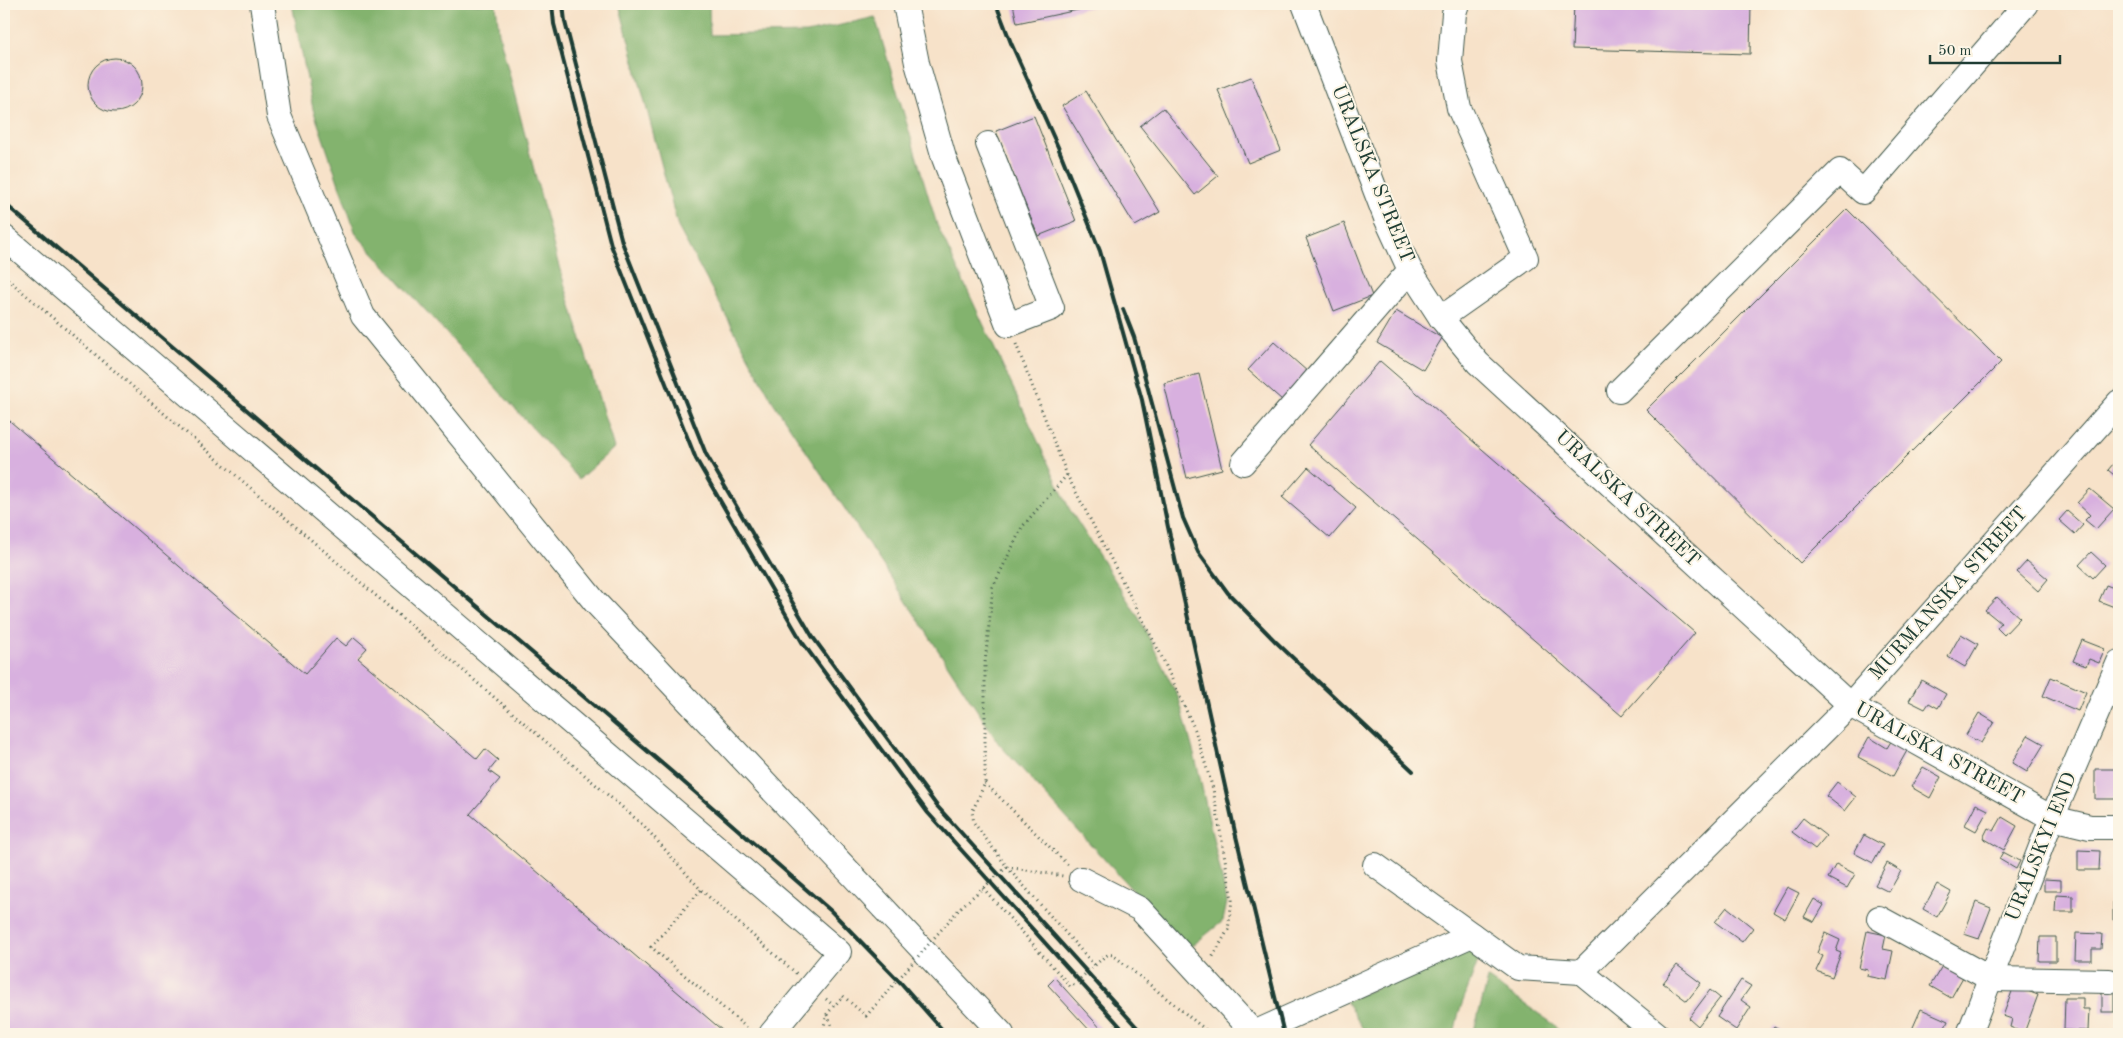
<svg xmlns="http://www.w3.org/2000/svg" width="2123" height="1038" font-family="'Old Standard TT',serif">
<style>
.forest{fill:#83b36e;stroke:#517851}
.building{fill:#d8b0df}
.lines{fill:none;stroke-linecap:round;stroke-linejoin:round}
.minor-casing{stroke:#3f564a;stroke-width:26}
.path{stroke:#3f564a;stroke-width:3;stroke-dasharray:1 4;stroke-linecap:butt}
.minor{stroke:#fff;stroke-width:24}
.rail{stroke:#1f3d34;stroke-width:4}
.path-bridge{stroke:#3f564a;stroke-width:3;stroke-dasharray:1 4;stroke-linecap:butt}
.labels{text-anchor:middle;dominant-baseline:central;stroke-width:4;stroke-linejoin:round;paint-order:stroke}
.street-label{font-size:20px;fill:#1f3d34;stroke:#fcf5e5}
</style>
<rect width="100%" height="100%" fill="#fcf5e5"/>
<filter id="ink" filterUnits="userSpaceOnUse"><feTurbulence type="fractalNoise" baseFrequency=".02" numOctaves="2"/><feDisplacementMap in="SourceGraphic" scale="10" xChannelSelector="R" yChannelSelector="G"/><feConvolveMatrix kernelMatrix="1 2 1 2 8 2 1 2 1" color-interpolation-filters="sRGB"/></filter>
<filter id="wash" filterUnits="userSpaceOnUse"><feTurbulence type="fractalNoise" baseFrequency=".0096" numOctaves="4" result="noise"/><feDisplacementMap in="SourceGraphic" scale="20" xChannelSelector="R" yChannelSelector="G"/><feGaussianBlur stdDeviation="1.12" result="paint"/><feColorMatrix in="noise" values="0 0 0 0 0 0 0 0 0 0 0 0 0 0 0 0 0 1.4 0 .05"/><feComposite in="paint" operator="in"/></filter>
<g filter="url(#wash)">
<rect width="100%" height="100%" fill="#f7e2c9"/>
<g class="forest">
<polygon points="292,4 496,4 499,34 558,263 614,448 579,479 356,234 313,109"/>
<polygon points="619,4 709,4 710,35 807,33 875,17 937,225 1070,510 1139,618 1179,699 1198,769 1227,902 1223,921 1187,950 999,744 890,576 773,402 678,227"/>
<polygon points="1466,949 1481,953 1459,1012 1454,1034 1366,1034 1346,1001"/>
<polygon points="1488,979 1555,1025 1561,1034 1473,1034"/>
</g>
<g id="blocks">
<g class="building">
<polygon points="1013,4 1101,4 1101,5 1017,23"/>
<polygon points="1574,4 1751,4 1750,54 1572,49"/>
<circle cx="115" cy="85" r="27"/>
<polygon points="1251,77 1281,150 1248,163 1218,90"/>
<polygon points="1086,91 1160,212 1135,226 1062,106"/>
<polygon points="1163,108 1218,176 1195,195 1140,126"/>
<polygon points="1034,116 1076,221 1038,236 996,131"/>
<polygon points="1847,209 2001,362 1800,563 1646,410"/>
<polygon points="1344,223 1372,296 1334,311 1306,238"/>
<polygon points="1396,311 1442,338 1423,370 1377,343"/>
<polygon points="1274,342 1308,372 1282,400 1248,370"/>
<polygon points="1380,361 1695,633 1622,716 1308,445"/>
<polygon points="1199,374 1222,469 1187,478 1164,383"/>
<polygon points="4,416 305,674 336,638 346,646 354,637 367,648 358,658 477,759 485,749 498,760 489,771 500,779 470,814 723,1031 721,1034 4,1034"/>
<polygon points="2119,457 2119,479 2108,470"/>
<polygon points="1308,467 1356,508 1330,538 1282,497"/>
<polygon points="2090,489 2114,509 2096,529 2085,520 2090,515 2077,503"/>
<polygon points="2067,511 2083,525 2075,534 2059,520"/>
<polygon points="2091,552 2105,565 2093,578 2079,565"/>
<polygon points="2027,561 2048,579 2038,591 2017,572"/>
<polygon points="2106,585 2119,590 2117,608 2099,601"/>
<polygon points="1997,597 2020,618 2004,635 1997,628 2001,623 1985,610"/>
<polygon points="1961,634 1978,644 1965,667 1948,657"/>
<polygon points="2082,640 2105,649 2099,663 2089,659 2086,666 2073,661"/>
<polygon points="2051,677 2086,692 2078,711 2043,696"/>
<polygon points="1921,680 1946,694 1938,708 1929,703 1925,709 1909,701"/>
<polygon points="1979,713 1994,722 1981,743 1966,735"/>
<polygon points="2028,735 2044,744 2027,772 2012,763"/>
<polygon points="1869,737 1887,748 1893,738 1909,747 1893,776 1858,757"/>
<polygon points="1923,767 1941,777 1930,798 1911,787"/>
<polygon points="2095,769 2119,769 2118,799 2095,799"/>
<polygon points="1837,782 1856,797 1845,811 1826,796"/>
<polygon points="1976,804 1988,810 1976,831 1965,825"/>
<polygon points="2002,817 2017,826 2004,850 1983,838 1988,828 1994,831"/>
<polygon points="1803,818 1826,836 1815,849 1792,832"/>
<polygon points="1864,835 1883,845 1873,863 1854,853"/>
<polygon points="2078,850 2100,851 2099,870 2078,870"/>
<polygon points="2003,852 2020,861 2016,869 1999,859"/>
<polygon points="1887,863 1901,871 1889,892 1875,885"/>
<polygon points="1836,864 1855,874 1847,888 1828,878"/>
<polygon points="2044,879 2061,880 2061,891 2044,891"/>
<polygon points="1937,884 1951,892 1937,917 1923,909"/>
<polygon points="1787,887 1799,893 1785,919 1773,912"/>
<polygon points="2056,895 2073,896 2073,912 2055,912"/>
<polygon points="1814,899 1824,905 1814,922 1804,917"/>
<polygon points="1976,902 1991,908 1979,939 1964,934"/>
<polygon points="2113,902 2119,902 2119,921 2113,920"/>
<polygon points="1727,907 1753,928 1742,942 1715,922"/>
<polygon points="1867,931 1886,935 1883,949 1893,951 1887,980 1867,976 1868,970 1859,968"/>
<polygon points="1825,933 1840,940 1836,951 1841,953 1832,977 1816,971 1823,956 1817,953"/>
<polygon points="2076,933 2102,934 2101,949 2092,949 2092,960 2075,960"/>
<polygon points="2040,937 2056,937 2056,961 2039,961"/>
<polygon points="1677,965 1701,983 1687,1001 1663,983"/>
<polygon points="1942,966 1963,977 1951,998 1930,986"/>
<polygon points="1055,978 1103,1031 1099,1034 1093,1034 1048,985"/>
<polygon points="1741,980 1751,986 1741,1000 1751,1007 1736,1030 1717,1017"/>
<polygon points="2014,986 2038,995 2024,1033 2010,1027 2012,1019 2003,1016"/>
<polygon points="1710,990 1720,998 1698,1026 1689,1018"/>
<rect x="2102" y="990" width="12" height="22"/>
<polygon points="2065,998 2083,998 2083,1009 2089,1009 2088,1031 2064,1030"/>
<polygon points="1921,1009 1948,1021 1942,1034 1910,1034"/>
<polygon points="1774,1026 1788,1034 1769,1034"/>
</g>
</g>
</g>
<g filter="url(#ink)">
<use href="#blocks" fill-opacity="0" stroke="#3f564a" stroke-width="1"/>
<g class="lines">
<g class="minor-casing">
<g id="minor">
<polyline points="262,4 279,116 363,316 595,602 1002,1034"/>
<polyline points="905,4 917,63 944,158 1008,325 1052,308 988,144"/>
<polyline points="1304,4 1386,218 1410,270 1441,318 1478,363 1850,705 2052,818 2090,827 2119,827"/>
<polyline points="4,237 839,952 771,1034"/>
<polyline points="1441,318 1526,258 1459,108 1450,61 1454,13 1457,4"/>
<polyline points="1619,391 1840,171 1863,192 2026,4"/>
<polyline points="1243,463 1410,270"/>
<polyline points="1375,865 1518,968 1581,972"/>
<polyline points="1081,879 1140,909 1254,1033 1472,935"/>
<polyline points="1879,918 1991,979 2109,981"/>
<polyline points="1581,972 1850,705 2119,402"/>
<polyline points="1581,972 1657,1034"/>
<polyline points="1969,1034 2052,818 2119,662"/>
</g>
</g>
<g class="path">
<polyline points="4,276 644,826 701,890 797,974"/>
<polyline points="1016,344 1067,475 1160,653 1195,730 1213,789 1232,900 1228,930 1212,958"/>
<polyline points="1067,475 1022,527 993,587 985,663 985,783 972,812 974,823 1007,867 1095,966"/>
<polyline points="985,783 1069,866"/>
<polyline points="1007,867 1063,876"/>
<polyline points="983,888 1071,987 1104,957 1109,954 1113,955 1207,1031 1217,1034"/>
<polyline points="701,890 651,947 753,1033"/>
<polyline points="961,907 1007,867"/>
<polyline points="826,999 834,1006"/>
<polyline points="827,1015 836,1034"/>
<polyline points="822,1034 827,1014 843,996 866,1016 882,998"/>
</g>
<use href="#minor" class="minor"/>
<g class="rail">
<polyline points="552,4 554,24 611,245 696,459 802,642 928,813 1127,1034"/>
<polyline points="563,4 565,22 622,242 706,454 812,636 937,806 1143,1034"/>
<polyline points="996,4 1011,43 1058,147 1100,251 1142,400 1168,527 1235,832 1284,1034"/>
<polyline points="4,203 672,772 831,911 901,983 946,1034"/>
<polyline points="1123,309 1134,337 1183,518 1198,552 1228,593 1276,642 1413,771"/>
</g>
<polyline class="path-bridge" points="882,998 961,907"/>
</g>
</g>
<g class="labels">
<g class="street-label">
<text transform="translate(1372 174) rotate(68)">URALSKA STREET</text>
<text transform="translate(1627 499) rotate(43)">URALSKA STREET</text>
<text transform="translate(1949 594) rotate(-48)">MURMANSKA STREET</text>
<text transform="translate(1939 754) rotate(29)">URALSKA STREET</text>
<text transform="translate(2042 847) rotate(-68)">URALSKYI END</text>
</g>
</g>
<rect width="2123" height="1038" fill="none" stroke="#fcf5e5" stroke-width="20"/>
<path d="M1930 55v8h130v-8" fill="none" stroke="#1f3d34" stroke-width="2.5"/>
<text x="1938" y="55" font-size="15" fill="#1f3d34" stroke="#fcf5e5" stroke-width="4" paint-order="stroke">50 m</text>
</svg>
